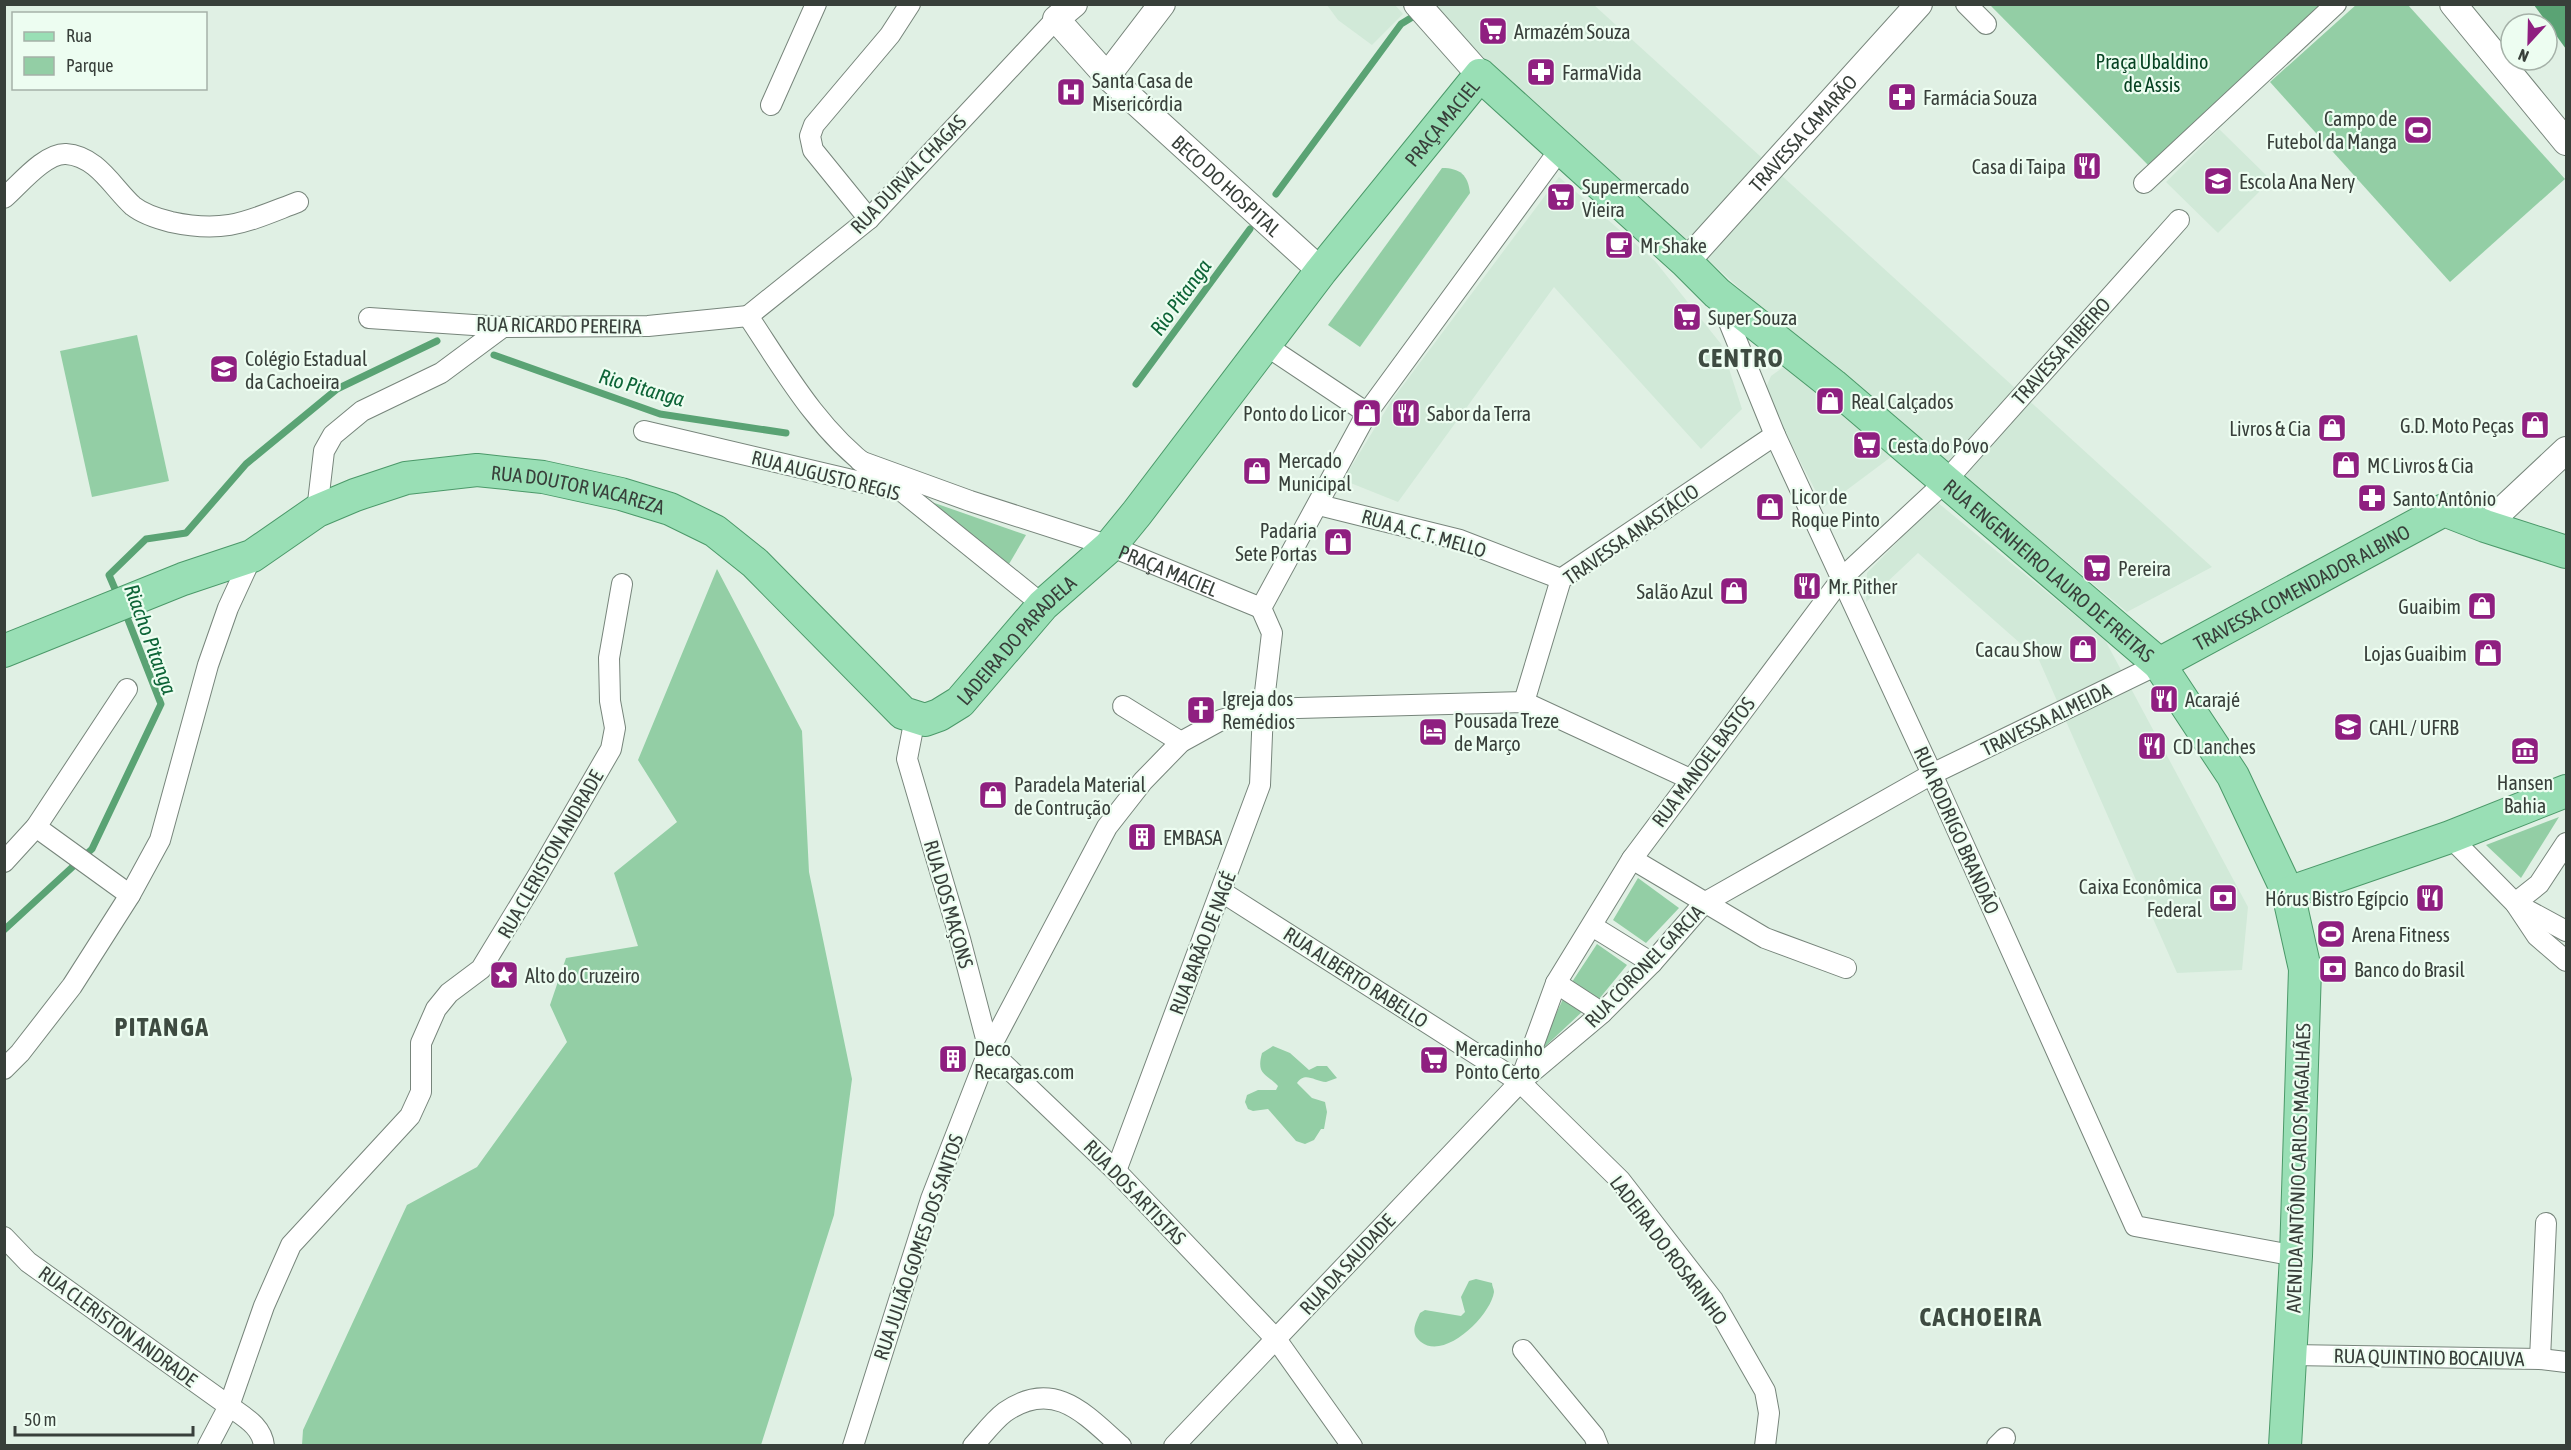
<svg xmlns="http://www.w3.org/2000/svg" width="2571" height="1450" font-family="'Asap Condensed',sans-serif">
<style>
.built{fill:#d1e9d8}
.green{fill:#93cea5}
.water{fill:#5aa374}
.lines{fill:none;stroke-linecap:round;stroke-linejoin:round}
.stream{stroke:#5aa374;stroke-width:7}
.minor-casing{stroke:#77857b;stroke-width:22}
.tertiary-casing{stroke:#77857b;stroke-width:28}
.primary-casing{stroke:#4b9969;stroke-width:34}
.minor{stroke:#fff;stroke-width:20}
.tertiary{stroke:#fff;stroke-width:26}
.primary{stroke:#99dfb5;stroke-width:32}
.labels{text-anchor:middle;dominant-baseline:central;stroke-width:4.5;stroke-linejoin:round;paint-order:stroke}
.poi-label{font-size:20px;fill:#383f3a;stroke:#edfdf1;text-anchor:start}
.park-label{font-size:20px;fill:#064222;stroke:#edfdf1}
.street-label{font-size:20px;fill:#383f3a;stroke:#edfdf1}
.water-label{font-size:21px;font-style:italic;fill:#0d6437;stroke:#edfdf1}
.district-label{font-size:26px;font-weight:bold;letter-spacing:1.5px;fill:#3e4b41;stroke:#edfdf1}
</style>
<rect width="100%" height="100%" fill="#e0f0e4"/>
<g class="built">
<polygon points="1327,5 1395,5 1403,14 1372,45 1338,20"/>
<polygon points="1434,5 1594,5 2212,567 2127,612 1774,319 1481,57"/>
<polygon points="2219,129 2271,180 2218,233 2166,182"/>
<polygon points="1559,177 1655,261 1721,344 1742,409 1701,449 1554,287 1398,502 1343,480 1392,400"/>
<polygon points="1797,357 1895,454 1824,507 1764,392 1771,376"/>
<polygon points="1937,502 2105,640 2248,907 2242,970 2177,973 2039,660 1918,553 1866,602 1867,573"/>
</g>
<g class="green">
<polygon points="2357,4 2408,5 2565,179 2450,282 2270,82"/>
<polygon points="1990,5 2330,5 2150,167"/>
<path d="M1442,168C1460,168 1468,175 1470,193L1360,347L1328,325Z"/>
<polygon points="137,335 169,481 92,497 60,351"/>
<polygon points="903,492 1026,535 1009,564"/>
<polygon points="717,569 802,731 809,872 852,1079 834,1215 761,1445 302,1445 303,1430 407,1205 477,1167 567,1042 550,1005 566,958 638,946 614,873 677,822 638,760"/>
<polygon points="2559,817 2521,878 2486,845"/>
<polygon points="1638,878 1679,908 1646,943 1613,920"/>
<polygon points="1597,944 1627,965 1599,999 1572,982"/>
<polygon points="1563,999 1583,1011 1537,1054"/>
<path d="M1273,1046L1290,1053L1309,1070L1317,1066H1327L1337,1078L1326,1082C1314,1081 1305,1071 1297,1083L1312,1098L1325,1102L1327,1112L1324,1129H1321L1314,1140L1305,1144L1296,1141L1268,1109L1253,1111L1248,1109L1245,1102L1247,1095L1258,1090H1276L1278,1086C1266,1073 1256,1075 1262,1053Z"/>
<path d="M1476,1279L1492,1283C1492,1286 1494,1289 1494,1292C1491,1315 1445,1361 1421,1342C1410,1333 1415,1324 1420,1313L1425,1310L1461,1316L1465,1312L1461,1297L1469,1281Z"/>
</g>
<polygon class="water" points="2534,5 2566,5 2566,49"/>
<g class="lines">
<g class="stream">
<polyline points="1276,194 1401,24 1419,13"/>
<polyline points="494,355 660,414 786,433"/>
<polyline points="1136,384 1250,229"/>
<polyline points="118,596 109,575 146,539 186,533 246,464 337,389 437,341"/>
<polyline points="4,930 92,849 161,704 125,612"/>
</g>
<g class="minor-casing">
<g id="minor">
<polyline points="1966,4 1986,24"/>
<polyline points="771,105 816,4"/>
<polyline points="2144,183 2336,4"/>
<path d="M4,198C20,184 45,153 66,154C97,156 113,188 133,206C143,214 159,219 171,222C226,234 248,221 298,202"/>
<polyline points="869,219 813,150 810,136 814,125 890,35 910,4"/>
<polyline points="1720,300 1775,435 1932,774 2135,1226 2296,1256"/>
<polyline points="748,316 869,219 1056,19"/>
<path d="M748,316C784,370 818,430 871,469"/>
<polyline points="369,318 503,327 648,326 748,316"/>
<polyline points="1265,345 1367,413"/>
<polyline points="644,431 903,492 1043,605"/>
<path id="s1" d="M860,461L970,501L1110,546L1261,608"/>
<polyline points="1319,505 1460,540 1561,579"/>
<polyline points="317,511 324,451 333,435 362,411 441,373 503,327"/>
<polyline points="1524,702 1561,579 1775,435"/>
<polyline points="1123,706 1181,742"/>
<polyline points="915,718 907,759 960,939 989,1050"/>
<polyline points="36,827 130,895"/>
<polyline points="2450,837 2515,903 2537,936 2566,961"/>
<polyline points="1632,859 1765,938 1846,968"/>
<polyline points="4,862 36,827 127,689"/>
<polyline points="1222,892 1520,1082 1620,1180 1713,1300 1765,1391 1769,1413 1765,1446"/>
<polyline points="2515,903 2539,884 2566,843"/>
<polyline points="2516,904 2566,931"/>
<polyline points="1592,926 1652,963"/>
<polyline points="1556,983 1602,1013"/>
<polyline points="989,1050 1116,1171 1276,1339 1352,1446"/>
<polyline points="4,1069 20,1053 72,986 130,895 160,840 208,665 228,608 252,556"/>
<polyline points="1521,1079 1556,983 1632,859 1843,577 1944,483 2179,220"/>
<polyline points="1116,1171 1260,785 1263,709 1272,633 1261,608 1367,413 1561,148"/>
<polyline points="4,1237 28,1262 229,1406 264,1306 291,1245 410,1116 421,1092 421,1043 436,1009 449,993 481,969 537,877 611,749 615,728 610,701 609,658 622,584"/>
<polyline points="1523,1350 1594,1436 1598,1446"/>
<polyline points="2291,1355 2540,1359 2566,1362"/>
<polyline points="2540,1359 2546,1223"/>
<path d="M208,1446L229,1406C244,1417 262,1426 264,1446"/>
<polyline points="853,1446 931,1199 989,1050 1107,827 1143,781 1181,742 1221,720 1263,709 1524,702 1690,779"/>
<path d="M973,1446C983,1435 993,1421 1005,1412C1054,1378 1085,1414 1121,1446"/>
<polyline points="1174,1446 1520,1082 1602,1013 1652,963 1704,903 1932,774 2159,664"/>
<polyline points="1997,1446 2005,1438"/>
</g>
</g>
<g class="tertiary-casing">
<g id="tertiary">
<path id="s2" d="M1074,4L1056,19L1107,76L1321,271"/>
<polyline points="1417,4 1480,75"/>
<polyline points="2453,4 2566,142"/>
<polyline points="1107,76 1162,4"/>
<path id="s3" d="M1686,262L1919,4"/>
<polyline points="2485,526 2566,450"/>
</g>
</g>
<g class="primary-casing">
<g id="primary">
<path id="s4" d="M4,651L183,579L252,556L317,511L355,495L406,478L477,470L543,477L621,494L670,509L715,531L755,563L903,713L925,720L939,715L960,702L1043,605L1110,546L1137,513L1321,271L1480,75L1686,262L1717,293L1833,385L2159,664L2233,776L2288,893L2305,969L2296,1256L2285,1446"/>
<path id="s5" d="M2159,664L2444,510L2485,526L2566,552"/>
<polyline points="2288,893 2450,837 2566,791"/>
</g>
</g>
<use href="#minor" class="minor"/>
<use href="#tertiary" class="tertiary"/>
<use href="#primary" class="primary"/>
</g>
<defs>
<g id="supermarket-square" transform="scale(1.5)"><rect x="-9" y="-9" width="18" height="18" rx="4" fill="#8f1f80" stroke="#edfdf1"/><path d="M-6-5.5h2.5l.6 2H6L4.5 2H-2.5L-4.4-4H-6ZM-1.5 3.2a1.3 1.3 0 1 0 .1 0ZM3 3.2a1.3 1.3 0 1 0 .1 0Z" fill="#fff"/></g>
<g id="pharmacy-square" transform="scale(1.5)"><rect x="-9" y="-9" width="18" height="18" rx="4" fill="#8f1f80" stroke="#edfdf1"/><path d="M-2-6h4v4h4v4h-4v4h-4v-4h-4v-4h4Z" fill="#fff"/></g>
<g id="hospital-square" transform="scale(1.5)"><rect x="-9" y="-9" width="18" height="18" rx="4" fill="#8f1f80" stroke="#edfdf1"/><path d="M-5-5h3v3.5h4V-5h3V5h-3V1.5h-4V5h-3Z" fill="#fff"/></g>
<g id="stadium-square" transform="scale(1.5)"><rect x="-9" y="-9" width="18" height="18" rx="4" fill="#8f1f80" stroke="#edfdf1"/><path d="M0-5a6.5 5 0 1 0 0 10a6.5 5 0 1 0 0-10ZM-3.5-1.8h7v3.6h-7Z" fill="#fff"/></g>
<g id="restaurant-square" transform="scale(1.5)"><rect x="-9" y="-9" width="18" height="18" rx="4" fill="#8f1f80" stroke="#edfdf1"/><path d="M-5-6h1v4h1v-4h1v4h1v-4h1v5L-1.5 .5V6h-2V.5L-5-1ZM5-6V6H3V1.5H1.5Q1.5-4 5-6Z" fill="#fff"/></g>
<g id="school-square" transform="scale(1.5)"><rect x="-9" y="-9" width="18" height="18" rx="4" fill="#8f1f80" stroke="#edfdf1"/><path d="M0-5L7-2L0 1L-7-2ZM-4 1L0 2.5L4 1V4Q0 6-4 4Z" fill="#fff"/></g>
<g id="cafe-square" transform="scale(1.5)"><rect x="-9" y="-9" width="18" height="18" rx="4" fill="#8f1f80" stroke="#edfdf1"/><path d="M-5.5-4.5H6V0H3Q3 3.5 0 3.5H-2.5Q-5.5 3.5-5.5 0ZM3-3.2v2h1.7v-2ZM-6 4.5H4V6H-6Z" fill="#fff"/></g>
<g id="shop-square" transform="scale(1.5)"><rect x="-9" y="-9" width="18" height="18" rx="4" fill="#8f1f80" stroke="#edfdf1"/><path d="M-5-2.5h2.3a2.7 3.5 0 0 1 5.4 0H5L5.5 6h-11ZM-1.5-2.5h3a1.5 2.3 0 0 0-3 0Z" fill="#fff"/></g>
<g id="church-square" transform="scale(1.5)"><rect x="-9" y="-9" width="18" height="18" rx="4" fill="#8f1f80" stroke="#edfdf1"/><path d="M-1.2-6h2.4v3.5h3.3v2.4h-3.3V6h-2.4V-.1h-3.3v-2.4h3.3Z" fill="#fff"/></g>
<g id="university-square" transform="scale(1.5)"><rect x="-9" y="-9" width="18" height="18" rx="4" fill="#8f1f80" stroke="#edfdf1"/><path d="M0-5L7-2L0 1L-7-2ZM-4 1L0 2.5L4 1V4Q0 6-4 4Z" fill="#fff"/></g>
<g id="hotel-square" transform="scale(1.5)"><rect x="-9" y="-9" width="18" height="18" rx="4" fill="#8f1f80" stroke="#edfdf1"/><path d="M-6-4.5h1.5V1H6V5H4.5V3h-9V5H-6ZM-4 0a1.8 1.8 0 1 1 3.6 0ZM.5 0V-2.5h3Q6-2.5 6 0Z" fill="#fff"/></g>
<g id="museum-square" transform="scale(1.5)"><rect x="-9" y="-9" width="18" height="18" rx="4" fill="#8f1f80" stroke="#edfdf1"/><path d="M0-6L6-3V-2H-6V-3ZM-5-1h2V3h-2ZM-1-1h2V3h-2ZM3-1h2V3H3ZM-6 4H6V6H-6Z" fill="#fff"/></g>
<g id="building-square" transform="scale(1.5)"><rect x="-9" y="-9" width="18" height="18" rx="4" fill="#8f1f80" stroke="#edfdf1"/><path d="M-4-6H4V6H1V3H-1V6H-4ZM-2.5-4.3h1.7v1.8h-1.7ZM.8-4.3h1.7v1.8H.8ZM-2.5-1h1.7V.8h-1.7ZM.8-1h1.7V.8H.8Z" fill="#fff"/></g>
<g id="bank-square" transform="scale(1.5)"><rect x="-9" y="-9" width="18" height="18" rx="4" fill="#8f1f80" stroke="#edfdf1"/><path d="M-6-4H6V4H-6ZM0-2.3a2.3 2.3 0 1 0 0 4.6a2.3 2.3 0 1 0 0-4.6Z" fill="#fff"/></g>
<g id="sight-square" transform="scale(1.5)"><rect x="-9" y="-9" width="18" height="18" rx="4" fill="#8f1f80" stroke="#edfdf1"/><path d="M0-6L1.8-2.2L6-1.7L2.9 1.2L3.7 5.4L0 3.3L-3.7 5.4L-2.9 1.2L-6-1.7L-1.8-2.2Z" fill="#fff"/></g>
</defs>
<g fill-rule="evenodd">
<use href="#supermarket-square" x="1493" y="31"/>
<use href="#pharmacy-square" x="1541" y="72"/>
<use href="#hospital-square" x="1071" y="92"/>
<use href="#pharmacy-square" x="1902" y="97"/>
<use href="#stadium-square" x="2418" y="130"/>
<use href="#restaurant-square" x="2087" y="166"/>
<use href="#school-square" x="2218" y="181"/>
<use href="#supermarket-square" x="1561" y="197"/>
<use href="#cafe-square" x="1619" y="245"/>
<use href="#supermarket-square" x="1687" y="317"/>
<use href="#school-square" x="224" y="369"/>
<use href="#shop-square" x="1830" y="401"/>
<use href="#shop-square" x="1367" y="413"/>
<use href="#restaurant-square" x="1406" y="413"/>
<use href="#shop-square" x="2535" y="425"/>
<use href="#shop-square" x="2332" y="428"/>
<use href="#supermarket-square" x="1867" y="445"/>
<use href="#shop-square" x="2346" y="465"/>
<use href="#shop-square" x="1257" y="471"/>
<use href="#pharmacy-square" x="2372" y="498"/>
<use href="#shop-square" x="1770" y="507"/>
<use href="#shop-square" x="1338" y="542"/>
<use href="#supermarket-square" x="2097" y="568"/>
<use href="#restaurant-square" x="1807" y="586"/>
<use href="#shop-square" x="1734" y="591"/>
<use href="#shop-square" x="2482" y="606"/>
<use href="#shop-square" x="2083" y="649"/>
<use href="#shop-square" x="2488" y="653"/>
<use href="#restaurant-square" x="2164" y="699"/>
<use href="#church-square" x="1201" y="710"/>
<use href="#university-square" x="2348" y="727"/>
<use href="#hotel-square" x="1433" y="732"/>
<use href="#restaurant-square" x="2152" y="746"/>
<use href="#museum-square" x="2525" y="751"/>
<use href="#shop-square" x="993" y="795"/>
<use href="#building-square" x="1142" y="837"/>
<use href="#bank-square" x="2223" y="898"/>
<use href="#restaurant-square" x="2430" y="898"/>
<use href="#stadium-square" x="2331" y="934"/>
<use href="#bank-square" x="2333" y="969"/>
<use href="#sight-square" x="504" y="975"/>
<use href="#building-square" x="953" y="1059"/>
<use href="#supermarket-square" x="1434" y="1060"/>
</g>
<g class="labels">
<g class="poi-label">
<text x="1514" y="31">Armazém Souza</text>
<text x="1562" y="72">FarmaVida</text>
<text x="1092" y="80">Santa Casa de<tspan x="1092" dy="23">Misericórdia</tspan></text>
<text x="1923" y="97">Farmácia Souza</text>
<text x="2397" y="118" text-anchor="end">Campo de<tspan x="2397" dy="23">Futebol da Manga</tspan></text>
<text x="2066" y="166" text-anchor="end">Casa di Taipa</text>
<text x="2239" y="181">Escola Ana Nery</text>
<text x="1582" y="186">Supermercado<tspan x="1582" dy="23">Vieira</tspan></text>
<text x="1640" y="245">Mr Shake</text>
<text x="1708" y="317">Super Souza</text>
<text x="245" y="358">Colégio Estadual<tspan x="245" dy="23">da Cachoeira</tspan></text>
<text x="1851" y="401">Real Calçados</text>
<text x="1346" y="413" text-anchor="end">Ponto do Licor</text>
<text x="1427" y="413">Sabor da Terra</text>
<text x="2514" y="425" text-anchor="end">G.D. Moto Peças</text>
<text x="2311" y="428" text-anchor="end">Livros &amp; Cia</text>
<text x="1888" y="445">Cesta do Povo</text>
<text x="1278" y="460">Mercado<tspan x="1278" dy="23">Municipal</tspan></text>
<text x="2367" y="465">MC Livros &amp; Cia</text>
<text x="1791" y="496">Licor de<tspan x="1791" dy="23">Roque Pinto</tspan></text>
<text x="2393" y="498">Santo Antônio</text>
<text x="1317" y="530" text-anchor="end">Padaria<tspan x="1317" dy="23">Sete Portas</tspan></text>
<text x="2118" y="568">Pereira</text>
<text x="1828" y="586">Mr. Pither</text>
<text x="1713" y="591" text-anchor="end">Salão Azul</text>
<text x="2461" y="606" text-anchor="end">Guaibim</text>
<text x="2062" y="649" text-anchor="end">Cacau Show</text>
<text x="2467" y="653" text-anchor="end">Lojas Guaibim</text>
<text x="1222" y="698">Igreja dos<tspan x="1222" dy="23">Remédios</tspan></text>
<text x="2185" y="699">Acarajé</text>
<text x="1454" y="720">Pousada Treze<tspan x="1454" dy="23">de Março</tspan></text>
<text x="2369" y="727">CAHL / UFRB</text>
<text x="2173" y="746">CD Lanches</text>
<text x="2525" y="782" text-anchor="middle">Hansen<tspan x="2525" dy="23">Bahia</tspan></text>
<text x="1014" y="784">Paradela Material<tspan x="1014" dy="23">de Contrução</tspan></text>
<text x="1163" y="837">EMBASA</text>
<text x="2202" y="886" text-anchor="end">Caixa Econômica<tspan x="2202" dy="23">Federal</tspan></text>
<text x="2409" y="898" text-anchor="end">Hórus Bistro Egípcio</text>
<text x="2352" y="934">Arena Fitness</text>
<text x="2354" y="969">Banco do Brasil</text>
<text x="525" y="975">Alto do Cruzeiro</text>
<text x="974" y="1048">Deco<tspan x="974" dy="23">Recargas.com</tspan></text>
<text x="1455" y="1048">Mercadinho<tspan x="1455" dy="23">Ponto Certo</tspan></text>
</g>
<g class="park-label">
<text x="2152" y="61">Praça Ubaldino<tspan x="2152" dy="23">de Assis</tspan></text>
</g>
<g class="street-label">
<text stroke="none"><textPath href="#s4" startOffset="1838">PRAÇA MACIEL</textPath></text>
<text stroke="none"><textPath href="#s3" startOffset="174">TRAVESSA CAMARÃO</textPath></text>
<text transform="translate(908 174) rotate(-46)">RUA DURVAL CHAGAS</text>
<text stroke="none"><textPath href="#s2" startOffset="262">BECO DO HOSPITAL</textPath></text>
<text transform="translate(559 325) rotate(1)">RUA RICARDO PEREIRA</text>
<text transform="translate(2061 351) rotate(-48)">TRAVESSA RIBEIRO</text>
<text transform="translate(826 475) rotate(14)">RUA AUGUSTO REGIS</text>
<text stroke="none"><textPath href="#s4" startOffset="614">RUA DOUTOR VACAREZA</textPath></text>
<text transform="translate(1424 533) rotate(16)">RUA A. C. T. MELLO</text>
<text transform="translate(1631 534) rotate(-35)">TRAVESSA ANASTÁCIO</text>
<text stroke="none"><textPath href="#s1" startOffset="327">PRAÇA MACIEL</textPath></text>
<text stroke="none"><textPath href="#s4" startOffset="2654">RUA ENGENHEIRO LAURO DE FREITAS</textPath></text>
<text stroke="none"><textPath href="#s5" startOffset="162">TRAVESSA COMENDADOR ALBINO</textPath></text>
<text stroke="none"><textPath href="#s4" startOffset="1167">LADEIRA DO PARADELA</textPath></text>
<text transform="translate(2046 719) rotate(-26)">TRAVESSA ALMEIDA</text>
<text transform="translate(1703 762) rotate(-53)">RUA MANOEL BASTOS</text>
<text transform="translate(1957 830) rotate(66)">RUA RODRIGO BRANDÃO</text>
<text transform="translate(550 854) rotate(-60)">RUA CLERISTON ANDRADE</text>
<text transform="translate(949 904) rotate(74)">RUA DOS MAÇONS</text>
<text transform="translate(1202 943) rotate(-69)">RUA BARÃO DE NAGÉ</text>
<text transform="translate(1644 966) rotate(-46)">RUA CORONEL GARCIA</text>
<text transform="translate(1356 977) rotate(33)">RUA ALBERTO RABELLO</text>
<text transform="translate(2298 1168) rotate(-88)">AVENIDA ANTÔNIO CARLOS MAGALHÃES</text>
<text transform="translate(1135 1192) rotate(46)">RUA DOS ARTISTAS</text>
<text transform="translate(918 1247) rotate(-71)">RUA JULIÃO GOMES DOS SANTOS</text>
<text transform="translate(1669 1250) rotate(53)">LADEIRA DO ROSARINHO</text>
<text transform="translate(1347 1264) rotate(-47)">RUA DA SAUDADE</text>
<text transform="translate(118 1326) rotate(36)">RUA CLERISTON ANDRADE</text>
<text transform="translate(2429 1357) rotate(1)">RUA QUINTINO BOCAIUVA</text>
</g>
<g class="water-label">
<text transform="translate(1180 297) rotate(-54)">Rio Pitanga</text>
<text transform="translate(642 387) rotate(16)">Rio Pitanga</text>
<text transform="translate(151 639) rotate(70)">Riacho Pitanga</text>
</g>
<g class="district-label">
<text x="1741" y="358">CENTRO</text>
<text x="162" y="1027">PITANGA</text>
<text x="1981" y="1317">CACHOEIRA</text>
</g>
</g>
<rect width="2571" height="1450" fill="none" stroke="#383f3a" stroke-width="12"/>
<rect x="12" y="12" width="195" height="78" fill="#edfdf1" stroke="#a5b1a8" stroke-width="1.5"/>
<rect x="24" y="32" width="30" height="9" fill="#99dfb5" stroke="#a5b1a8" stroke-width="1.5"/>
<text x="66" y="42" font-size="18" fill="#383f3a">Rua</text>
<rect x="24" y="57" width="30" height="18" fill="#93cea5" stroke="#a5b1a8" stroke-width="1.5"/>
<text x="66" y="72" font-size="18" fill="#383f3a">Parque</text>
<g transform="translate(2529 42) rotate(202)"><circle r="28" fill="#edfdf1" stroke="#a5b1a8" stroke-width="1.5"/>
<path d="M0-4.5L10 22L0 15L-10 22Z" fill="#8f1f80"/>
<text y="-9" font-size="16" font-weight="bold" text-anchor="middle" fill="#383f3a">N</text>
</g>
<path d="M15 1426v9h178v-9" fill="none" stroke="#383f3a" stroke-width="3"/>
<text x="24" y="1426" font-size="18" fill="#383f3a" stroke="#edfdf1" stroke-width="4.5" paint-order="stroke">50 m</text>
</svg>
